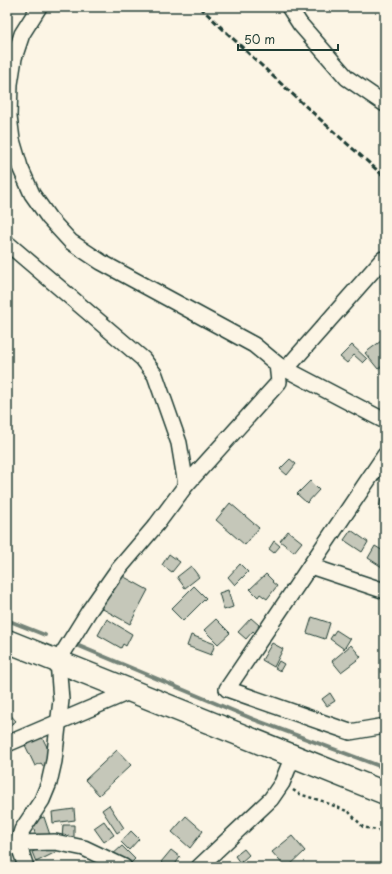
<svg xmlns="http://www.w3.org/2000/svg" width="392" height="874" font-family="'Playpen Sans',sans-serif">
<style>
.lines{fill:none;stroke-linecap:round;stroke-linejoin:round}
.stream{stroke:#758479;stroke-width:4}
.building{fill:#c5c7b9;stroke:#1f3d34}
.street-casing{stroke:#1f3d34;stroke-width:18}
.highway-casing{stroke:#1f3d34;stroke-width:25}
.path{stroke:#1f3d34;stroke-width:2.5;stroke-dasharray:3 3;stroke-linecap:butt}
.street{stroke:#fcf5e5;stroke-width:15}
.highway{stroke:#fcf5e5;stroke-width:22}
.rail{stroke:#1f3d34;stroke-width:3;stroke-dasharray:6 3;stroke-linecap:butt}
</style>
<rect width="100%" height="100%" fill="#fcf5e5"/>
<filter id="ink" filterUnits="userSpaceOnUse"><feTurbulence type="fractalNoise" baseFrequency=".025" numOctaves="2"/><feDisplacementMap in="SourceGraphic" scale="8" xChannelSelector="R" yChannelSelector="G"/><feConvolveMatrix kernelMatrix="1 2 1 2 8 2 1 2 1" color-interpolation-filters="sRGB"/></filter>
<g filter="url(#ink)">
<g class="lines">
<g class="stream">
<polyline points="7,620 45,635"/>
<polyline points="79,646 253,719 385,768"/>
</g>
</g>
<g class="building">
<polygon points="381,341 385,346 385,364 378,369 365,353"/>
<polygon points="352,345 367,359 363,363 354,355 347,363 340,357"/>
<polygon points="290,459 296,464 287,475 280,469"/>
<polygon points="310,481 319,490 307,503 297,494"/>
<polygon points="381,498 385,499 385,511 379,510"/>
<polygon points="230,503 259,528 245,545 216,520"/>
<polygon points="351,530 368,542 362,552 344,540"/>
<polygon points="288,531 302,542 294,552 280,541"/>
<polygon points="274,541 280,546 274,553 269,549"/>
<polygon points="375,546 385,552 385,569 368,558"/>
<polygon points="169,554 180,562 172,572 162,565"/>
<polygon points="240,564 248,572 235,585 228,577"/>
<polygon points="191,566 199,577 185,588 177,577"/>
<polygon points="119,574 148,590 130,624 101,608"/>
<polygon points="266,574 273,581 272,582 277,586 267,599 260,594 258,597 250,589"/>
<polygon points="194,586 206,598 183,621 171,609"/>
<polygon points="228,590 233,607 224,610 219,593"/>
<polygon points="312,617 330,623 325,639 307,633"/>
<polygon points="251,618 259,625 258,627 264,633 260,638 253,631 246,639 238,632"/>
<polygon points="107,619 132,634 126,646 123,644 121,648 98,635"/>
<polygon points="216,619 230,633 218,644 204,630"/>
<polygon points="336,630 350,639 344,649 330,639"/>
<polygon points="191,635 215,644 211,655 187,646"/>
<polygon points="272,643 283,649 274,667 262,660"/>
<polygon points="351,645 361,657 341,672 332,661"/>
<polygon points="279,661 284,664 280,671 275,668"/>
<polygon points="330,693 335,701 327,706 322,699"/>
<polygon points="7,711 16,721 7,729"/>
<polygon points="42,737 52,757 51,763 44,767 41,763 35,766 25,745"/>
<polygon points="117,750 131,765 99,795 85,780"/>
<polygon points="109,805 124,828 117,833 102,810"/>
<polygon points="74,809 75,820 53,823 52,812"/>
<polygon points="186,816 203,831 190,848 172,832"/>
<polygon points="44,817 50,835 37,839 31,821"/>
<polygon points="104,821 114,835 104,842 94,828"/>
<polygon points="63,825 74,825 74,840 62,839"/>
<polygon points="131,831 139,839 129,850 121,842"/>
<polygon points="292,836 305,851 288,867 285,867 272,852"/>
<polygon points="52,843 56,852 36,862 32,852"/>
<polygon points="122,846 135,859 129,865 111,856"/>
<polygon points="244,849 249,855 240,863 235,856"/>
<polygon points="171,850 180,857 174,866 175,867 166,867 161,862"/>
</g>
<g class="lines">
<g class="street-casing">
<g id="street">
<polyline points="289,7 300,24 347,78 385,104"/>
<polyline points="7,243 143,359 155,375 179,443 186,485"/>
<polyline points="278,365 385,421"/>
<polyline points="286,369 383,259 385,259"/>
<polyline points="385,455 227,689 350,732 385,726"/>
<polyline points="310,566 385,591"/>
<polyline points="7,744 131,691"/>
<polyline points="7,849 18,843 55,842 84,848 124,867"/>
<polyline points="26,867 18,843 22,830 42,800 49,783 54,761 61,700 58,661 89,611 117,571 157,524 186,485 279,382 277,364 254,345 101,262 71,242 49,218 32,194 20,167 12,140 9,116 10,84 14,58 22,34 39,7"/>
<polyline points="199,867 271,799 282,783 293,756"/>
</g>
</g>
<g class="highway-casing">
<polyline id="highway" points="7,641 385,793"/>
</g>
<polyline class="path" points="293,790 299,794 322,801 349,812 363,827 385,832"/>
<use href="#street" class="street"/>
<use href="#highway" class="highway"/>
<path class="rail" d="M200,7C260,65 322,122 385,177"/>
</g>
</g>
<rect width="392" height="874" fill="none" stroke="#fcf5e5" stroke-width="24"/>
<rect x="12" y="12" width="368" height="850" fill="none" stroke="#1f3d34" stroke-width="1.5" filter="url(#ink)"/>
<path d="M238 44v6h100v-6" fill="none" stroke="#1f3d34" stroke-width="2"/>
<text x="244" y="44" font-size="12" fill="#1f3d34" stroke="#fcf5e5" stroke-width="3" paint-order="stroke">50 m</text>
</svg>
